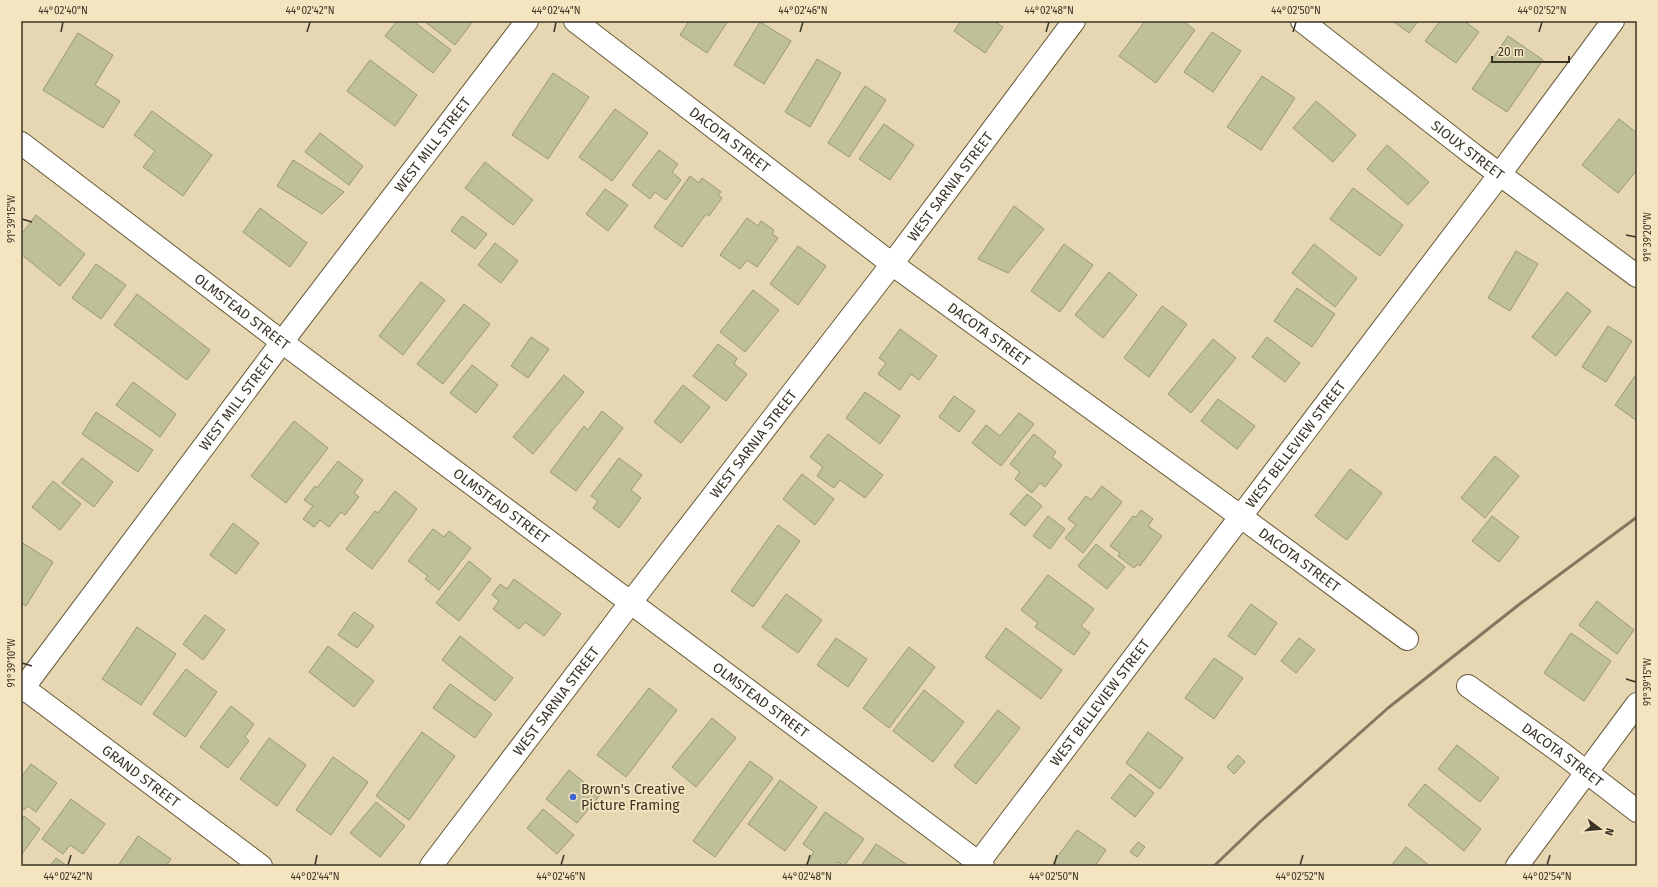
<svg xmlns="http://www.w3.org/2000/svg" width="1658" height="887" font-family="'Fira Sans',sans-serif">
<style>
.building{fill:#bfc09a;stroke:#989973}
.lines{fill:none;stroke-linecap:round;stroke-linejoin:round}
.street-casing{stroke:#685b39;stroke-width:24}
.secondary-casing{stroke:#685b39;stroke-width:24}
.street{stroke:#fff;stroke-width:22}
.secondary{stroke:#fff;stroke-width:22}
.rail{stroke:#827860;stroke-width:3}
.ticks{fill:none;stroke:#3a3425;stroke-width:1.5}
.poi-dot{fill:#4461d4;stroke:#f4e4bf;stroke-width:1.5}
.labels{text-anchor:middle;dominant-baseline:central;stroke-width:3.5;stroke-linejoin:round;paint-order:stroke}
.street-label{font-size:14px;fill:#3a3425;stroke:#f4e4bf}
.poi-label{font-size:14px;fill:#3a3425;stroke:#f4e4bf;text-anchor:start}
.neatline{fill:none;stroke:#3a3425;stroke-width:1.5}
.ticks-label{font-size:10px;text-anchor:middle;fill:#3a3425}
</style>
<rect width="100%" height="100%" fill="#e6d7b2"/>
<g class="building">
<polygon points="397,21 413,21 451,50 433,73 385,36"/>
<polygon points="424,21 473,21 455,45"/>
<polygon points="689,21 728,21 707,53 680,35"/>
<polygon points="961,21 994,21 1003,27 985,53 954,31"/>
<polygon points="1145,21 1183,21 1195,30 1156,83 1119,56"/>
<polygon points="1393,21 1418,21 1409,33"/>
<polygon points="1440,21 1464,21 1479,32 1456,63 1425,41"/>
<polygon points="760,22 791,41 764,84 734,65"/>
<polygon points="1212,32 1241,51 1213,92 1184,72"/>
<polygon points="78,33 113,55 95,85 120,101 103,128 43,90"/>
<polygon points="1508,36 1543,60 1507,112 1472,89"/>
<polygon points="817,59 841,73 810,127 785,112"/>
<polygon points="370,60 417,95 395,126 347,91"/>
<polygon points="553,73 589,97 548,159 512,135"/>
<polygon points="1262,76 1295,98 1261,150 1227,127"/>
<polygon points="865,86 886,100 849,157 828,143"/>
<polygon points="1316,101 1356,135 1333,162 1293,128"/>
<polygon points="615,109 648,133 612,181 579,157"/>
<polygon points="152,111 212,155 183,196 143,167 155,151 134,135"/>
<polygon points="1619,119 1637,133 1637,170 1618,193 1582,165"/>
<polygon points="884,124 914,145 890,180 859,159"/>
<polygon points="320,133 363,166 349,185 305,152"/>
<polygon points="1387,145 1429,182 1408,205 1367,169"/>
<polygon points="659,150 678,164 672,172 681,180 666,200 655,192 650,199 632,185"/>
<polygon points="293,160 344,192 322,214 277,186"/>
<polygon points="485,162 533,200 513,225 465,188"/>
<polygon points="690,176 699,183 702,178 721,192 718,195 722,198 709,216 706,214 682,247 654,227"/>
<polygon points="1353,188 1403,225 1380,256 1330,219"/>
<polygon points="605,189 628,205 608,231 586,214"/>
<polygon points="1014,206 1044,229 1008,273 978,259"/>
<polygon points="260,208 307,243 290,267 243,232"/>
<polygon points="36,215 85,254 60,286 21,254 21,235"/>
<polygon points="462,216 487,234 475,249 451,231"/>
<polygon points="747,218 758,226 761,221 774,230 772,234 778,238 757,267 747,260 740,269 720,255"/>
<polygon points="495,243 518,261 501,283 478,265"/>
<polygon points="1064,244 1093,265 1060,312 1031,291"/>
<polygon points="1314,244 1357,278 1335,307 1292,273"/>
<polygon points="798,246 826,266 798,305 770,284"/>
<polygon points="1516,251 1538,264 1510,311 1488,298"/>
<polygon points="96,264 126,285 101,319 72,298"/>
<polygon points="1109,272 1137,295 1103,338 1075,315"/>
<polygon points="421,282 445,300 403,355 379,336"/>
<polygon points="1297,288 1335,314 1312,347 1274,321"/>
<polygon points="753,290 779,310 745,352 720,332"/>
<polygon points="1567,292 1591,311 1556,356 1532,337"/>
<polygon points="137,294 210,350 187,380 114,325"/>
<polygon points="464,304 490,324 443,384 417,364"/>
<polygon points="1162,306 1187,324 1149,377 1124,358"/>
<polygon points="1608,326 1632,341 1606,382 1582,367"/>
<polygon points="900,329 937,356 919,380 911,374 900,390 878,374 886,363 879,358"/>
<polygon points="531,337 549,349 528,378 511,366"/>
<polygon points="1267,337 1300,363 1285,382 1252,357"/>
<polygon points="1213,339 1236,358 1191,413 1168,394"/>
<polygon points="718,344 737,358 734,364 747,374 726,401 693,376"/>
<polygon points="472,365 498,385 476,413 450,393"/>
<polygon points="1637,373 1637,421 1615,405"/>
<polygon points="564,375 584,392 533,454 513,437"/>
<polygon points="133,382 176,414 160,437 116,405"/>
<polygon points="683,385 710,407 681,443 654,422"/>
<polygon points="865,392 900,416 880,444 846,418"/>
<polygon points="954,396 975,411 959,432 939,417"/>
<polygon points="1218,399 1255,426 1237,449 1201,421"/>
<polygon points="602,411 623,428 576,491 550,472 584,426 588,430"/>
<polygon points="96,412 153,450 138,472 82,434"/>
<polygon points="1019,413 1034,424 1001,466 972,443 986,425 1000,436"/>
<polygon points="294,421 328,448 286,503 251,476"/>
<polygon points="828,434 883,475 865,498 840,480 834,488 817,476 823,467 810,457"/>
<polygon points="1034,434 1056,452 1052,457 1062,465 1045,487 1040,483 1032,493 1015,479 1020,472 1010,464"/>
<polygon points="1495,456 1519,476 1485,518 1461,498"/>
<polygon points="82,458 113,482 94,507 62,483"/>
<polygon points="619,458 642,475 631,490 641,498 619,528 593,508 598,501 591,496"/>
<polygon points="338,461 363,480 354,493 359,497 345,515 341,512 329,527 320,520 314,527 303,519 313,506 304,500 315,486 317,488"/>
<polygon points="1350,469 1382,493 1347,540 1315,516"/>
<polygon points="802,474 834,499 815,525 783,499"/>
<polygon points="53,481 81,504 60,530 32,507"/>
<polygon points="1102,486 1122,502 1083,553 1065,538 1076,525 1068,519 1086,496 1091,500"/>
<polygon points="395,491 417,509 372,569 346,549 375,511 378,513"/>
<polygon points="1027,494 1042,506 1025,526 1010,514"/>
<polygon points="1141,510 1153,519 1148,526 1162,536 1140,566 1138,564 1134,568 1118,556 1120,553 1110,546 1133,516 1136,517"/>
<polygon points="1048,516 1065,529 1050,549 1033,536"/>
<polygon points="1492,516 1519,537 1499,562 1472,541"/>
<polygon points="233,523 259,543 236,574 210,555"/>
<polygon points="778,525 800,541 753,607 731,591"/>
<polygon points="433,529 444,537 449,531 471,548 439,590 425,579 428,576 408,561"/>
<polygon points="21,542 53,562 26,606 21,603"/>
<polygon points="1096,544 1125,567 1107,589 1078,566"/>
<polygon points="469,561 491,579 459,621 436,603"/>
<polygon points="1048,575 1094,609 1081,626 1090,633 1074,655 1035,627 1038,623 1021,610"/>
<polygon points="514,579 561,614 544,636 525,622 519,629 493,609 499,601 492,595 500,584 507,589"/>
<polygon points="786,594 822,620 798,653 762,627"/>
<polygon points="1597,601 1634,630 1617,654 1579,625"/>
<polygon points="1251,604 1277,623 1255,655 1228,636"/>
<polygon points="354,612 374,626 357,648 338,635"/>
<polygon points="205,615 225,630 203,660 183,644"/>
<polygon points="137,627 176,654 141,705 102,679"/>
<polygon points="1006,628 1062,670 1041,699 985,657"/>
<polygon points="1571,633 1611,661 1584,701 1544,673"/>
<polygon points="460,636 513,678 495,701 442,660"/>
<polygon points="836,638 867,659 848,687 817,665"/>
<polygon points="1299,638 1315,650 1296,673 1281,661"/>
<polygon points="328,646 374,681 354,707 309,672"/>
<polygon points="909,647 935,667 889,728 863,708"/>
<polygon points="1214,658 1243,678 1214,719 1185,698"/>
<polygon points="186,669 217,692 185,737 153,714"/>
<polygon points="450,684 492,714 475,738 433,708"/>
<polygon points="649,688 677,710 626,777 597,755"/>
<polygon points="924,690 964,722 933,762 893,731"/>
<polygon points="231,706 254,724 245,737 249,741 228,768 200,747"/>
<polygon points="998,710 1020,728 976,784 954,766"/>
<polygon points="712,718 736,738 696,787 672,767"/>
<polygon points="422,732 455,756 409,820 376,796"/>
<polygon points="1148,732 1183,758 1160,789 1126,763"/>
<polygon points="269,738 306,765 277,806 240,779"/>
<polygon points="1457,745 1499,778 1480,802 1438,769"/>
<polygon points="1238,755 1245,762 1234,774 1227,767"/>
<polygon points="333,757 368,782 331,835 296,810"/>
<polygon points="750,761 773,778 715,857 693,841"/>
<polygon points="31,764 57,783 36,812 28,806 24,810 21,808 21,777"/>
<polygon points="569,770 600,795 577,823 546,799"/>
<polygon points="1130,774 1154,793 1135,817 1111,798"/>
<polygon points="780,780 817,807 785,851 748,824"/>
<polygon points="1425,784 1481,829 1464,851 1408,805"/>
<polygon points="71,799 105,824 83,854 70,845 63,854 42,839"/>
<polygon points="376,802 405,826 380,857 350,833"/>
<polygon points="543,809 574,835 557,854 527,828"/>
<polygon points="825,812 864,839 844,866 838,862 835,866 805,866 814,852 803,844"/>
<polygon points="24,816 40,829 22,854 21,820"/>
<polygon points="1077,830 1106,850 1095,866 1057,866 1053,863"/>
<polygon points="138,836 171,859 166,866 118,866"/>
<polygon points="1138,842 1145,847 1137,857 1130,852"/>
<polygon points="876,844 909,866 861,866"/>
<polygon points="1406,847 1430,866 1391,866"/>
<polygon points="56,858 67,866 50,866"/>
</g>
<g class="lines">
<g class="street-casing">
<g id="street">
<path id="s1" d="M575,21L892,264L1240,516L1407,639"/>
<path id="s2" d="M21,143L282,342L983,866"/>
<path id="s3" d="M21,686L261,866"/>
<path id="s4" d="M1468,686L1563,754L1637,811"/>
<path id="s5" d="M21,691L282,342L527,21"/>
<path id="s6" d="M976,866L1500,174L1613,21"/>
<polyline points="1517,866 1637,704"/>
</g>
</g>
<g class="secondary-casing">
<g id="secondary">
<path id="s7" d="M1302,21L1475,156L1637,276"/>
<path id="s8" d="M431,866L631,602L892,264L1074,21"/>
</g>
</g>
<use href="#street" class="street"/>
<use href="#secondary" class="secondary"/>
<polyline class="rail" points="1214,866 1261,821 1388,708 1521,603 1637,517"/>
</g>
<path class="ticks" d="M61,32L63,22M307,32L310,22M554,32L556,22M800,32L803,22M1046,32L1049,22M1293,32L1296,22M1539,32L1542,22M22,219L32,222M1626,235L1636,237M22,663L32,666M1626,679L1636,682M68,865L71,855M315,865L317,855M561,865L564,855M807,865L810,855M1054,865L1057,855M1300,865L1303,855M1547,865L1550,855"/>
<circle class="poi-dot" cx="573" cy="797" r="4"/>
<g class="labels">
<g class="street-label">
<text stroke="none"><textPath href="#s1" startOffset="195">DACOTA STREET</textPath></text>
<text stroke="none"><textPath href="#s5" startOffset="684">WEST MILL STREET</textPath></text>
<text stroke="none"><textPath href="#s7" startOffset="210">SIOUX STREET</textPath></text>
<text stroke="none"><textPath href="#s8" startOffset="855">WEST SARNIA STREET</textPath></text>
<text stroke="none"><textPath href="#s2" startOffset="278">OLMSTEAD STREET</textPath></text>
<text stroke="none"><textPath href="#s1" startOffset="519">DACOTA STREET</textPath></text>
<text stroke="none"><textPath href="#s5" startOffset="360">WEST MILL STREET</textPath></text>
<text stroke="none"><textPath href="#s8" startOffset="531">WEST SARNIA STREET</textPath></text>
<text stroke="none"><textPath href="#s6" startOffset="529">WEST BELLEVIEW STREET</textPath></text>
<text stroke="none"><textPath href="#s2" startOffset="602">OLMSTEAD STREET</textPath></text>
<text stroke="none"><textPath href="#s1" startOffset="903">DACOTA STREET</textPath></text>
<text stroke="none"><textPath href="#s2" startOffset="926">OLMSTEAD STREET</textPath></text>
<text stroke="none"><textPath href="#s8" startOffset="207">WEST SARNIA STREET</textPath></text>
<text stroke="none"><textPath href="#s6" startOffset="205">WEST BELLEVIEW STREET</textPath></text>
<text stroke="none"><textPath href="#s4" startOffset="117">DACOTA STREET</textPath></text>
<text stroke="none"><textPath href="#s3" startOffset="150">GRAND STREET</textPath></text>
</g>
<g class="poi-label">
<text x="581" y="789">Brown's Creative<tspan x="581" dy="16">Picture Framing</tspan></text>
</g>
</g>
<rect width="1658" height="887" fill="none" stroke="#f4e4bf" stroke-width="44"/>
<g transform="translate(1600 829) rotate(106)" stroke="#f4e4bf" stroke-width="3" paint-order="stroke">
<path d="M0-3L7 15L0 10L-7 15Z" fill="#3a3425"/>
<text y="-6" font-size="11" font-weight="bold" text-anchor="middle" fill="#3a3425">N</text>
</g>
<path d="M1492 56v6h77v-6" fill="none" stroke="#3a3425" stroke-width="2"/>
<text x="1498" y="56" font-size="12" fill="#3a3425" stroke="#f4e4bf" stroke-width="3" paint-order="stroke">20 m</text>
<rect x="22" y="22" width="1614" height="843" class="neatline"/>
<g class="ticks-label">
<text x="63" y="14">44°02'40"N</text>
<text x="310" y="14">44°02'42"N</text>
<text x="556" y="14">44°02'44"N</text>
<text x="803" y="14">44°02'46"N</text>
<text x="1049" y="14">44°02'48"N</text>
<text x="1296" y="14">44°02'50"N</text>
<text x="1542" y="14">44°02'52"N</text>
<text transform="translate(11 219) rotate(-90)" y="4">91°39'15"W</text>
<text transform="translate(1647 237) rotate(-90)" y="4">91°39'20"W</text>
<text transform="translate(11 663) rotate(-90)" y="4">91°39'10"W</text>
<text transform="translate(1647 682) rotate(-90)" y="4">91°39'15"W</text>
<text x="68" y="880">44°02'42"N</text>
<text x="315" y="880">44°02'44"N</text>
<text x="561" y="880">44°02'46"N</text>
<text x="807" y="880">44°02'48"N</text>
<text x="1054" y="880">44°02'50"N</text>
<text x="1300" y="880">44°02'52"N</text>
<text x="1547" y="880">44°02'54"N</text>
</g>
</svg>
